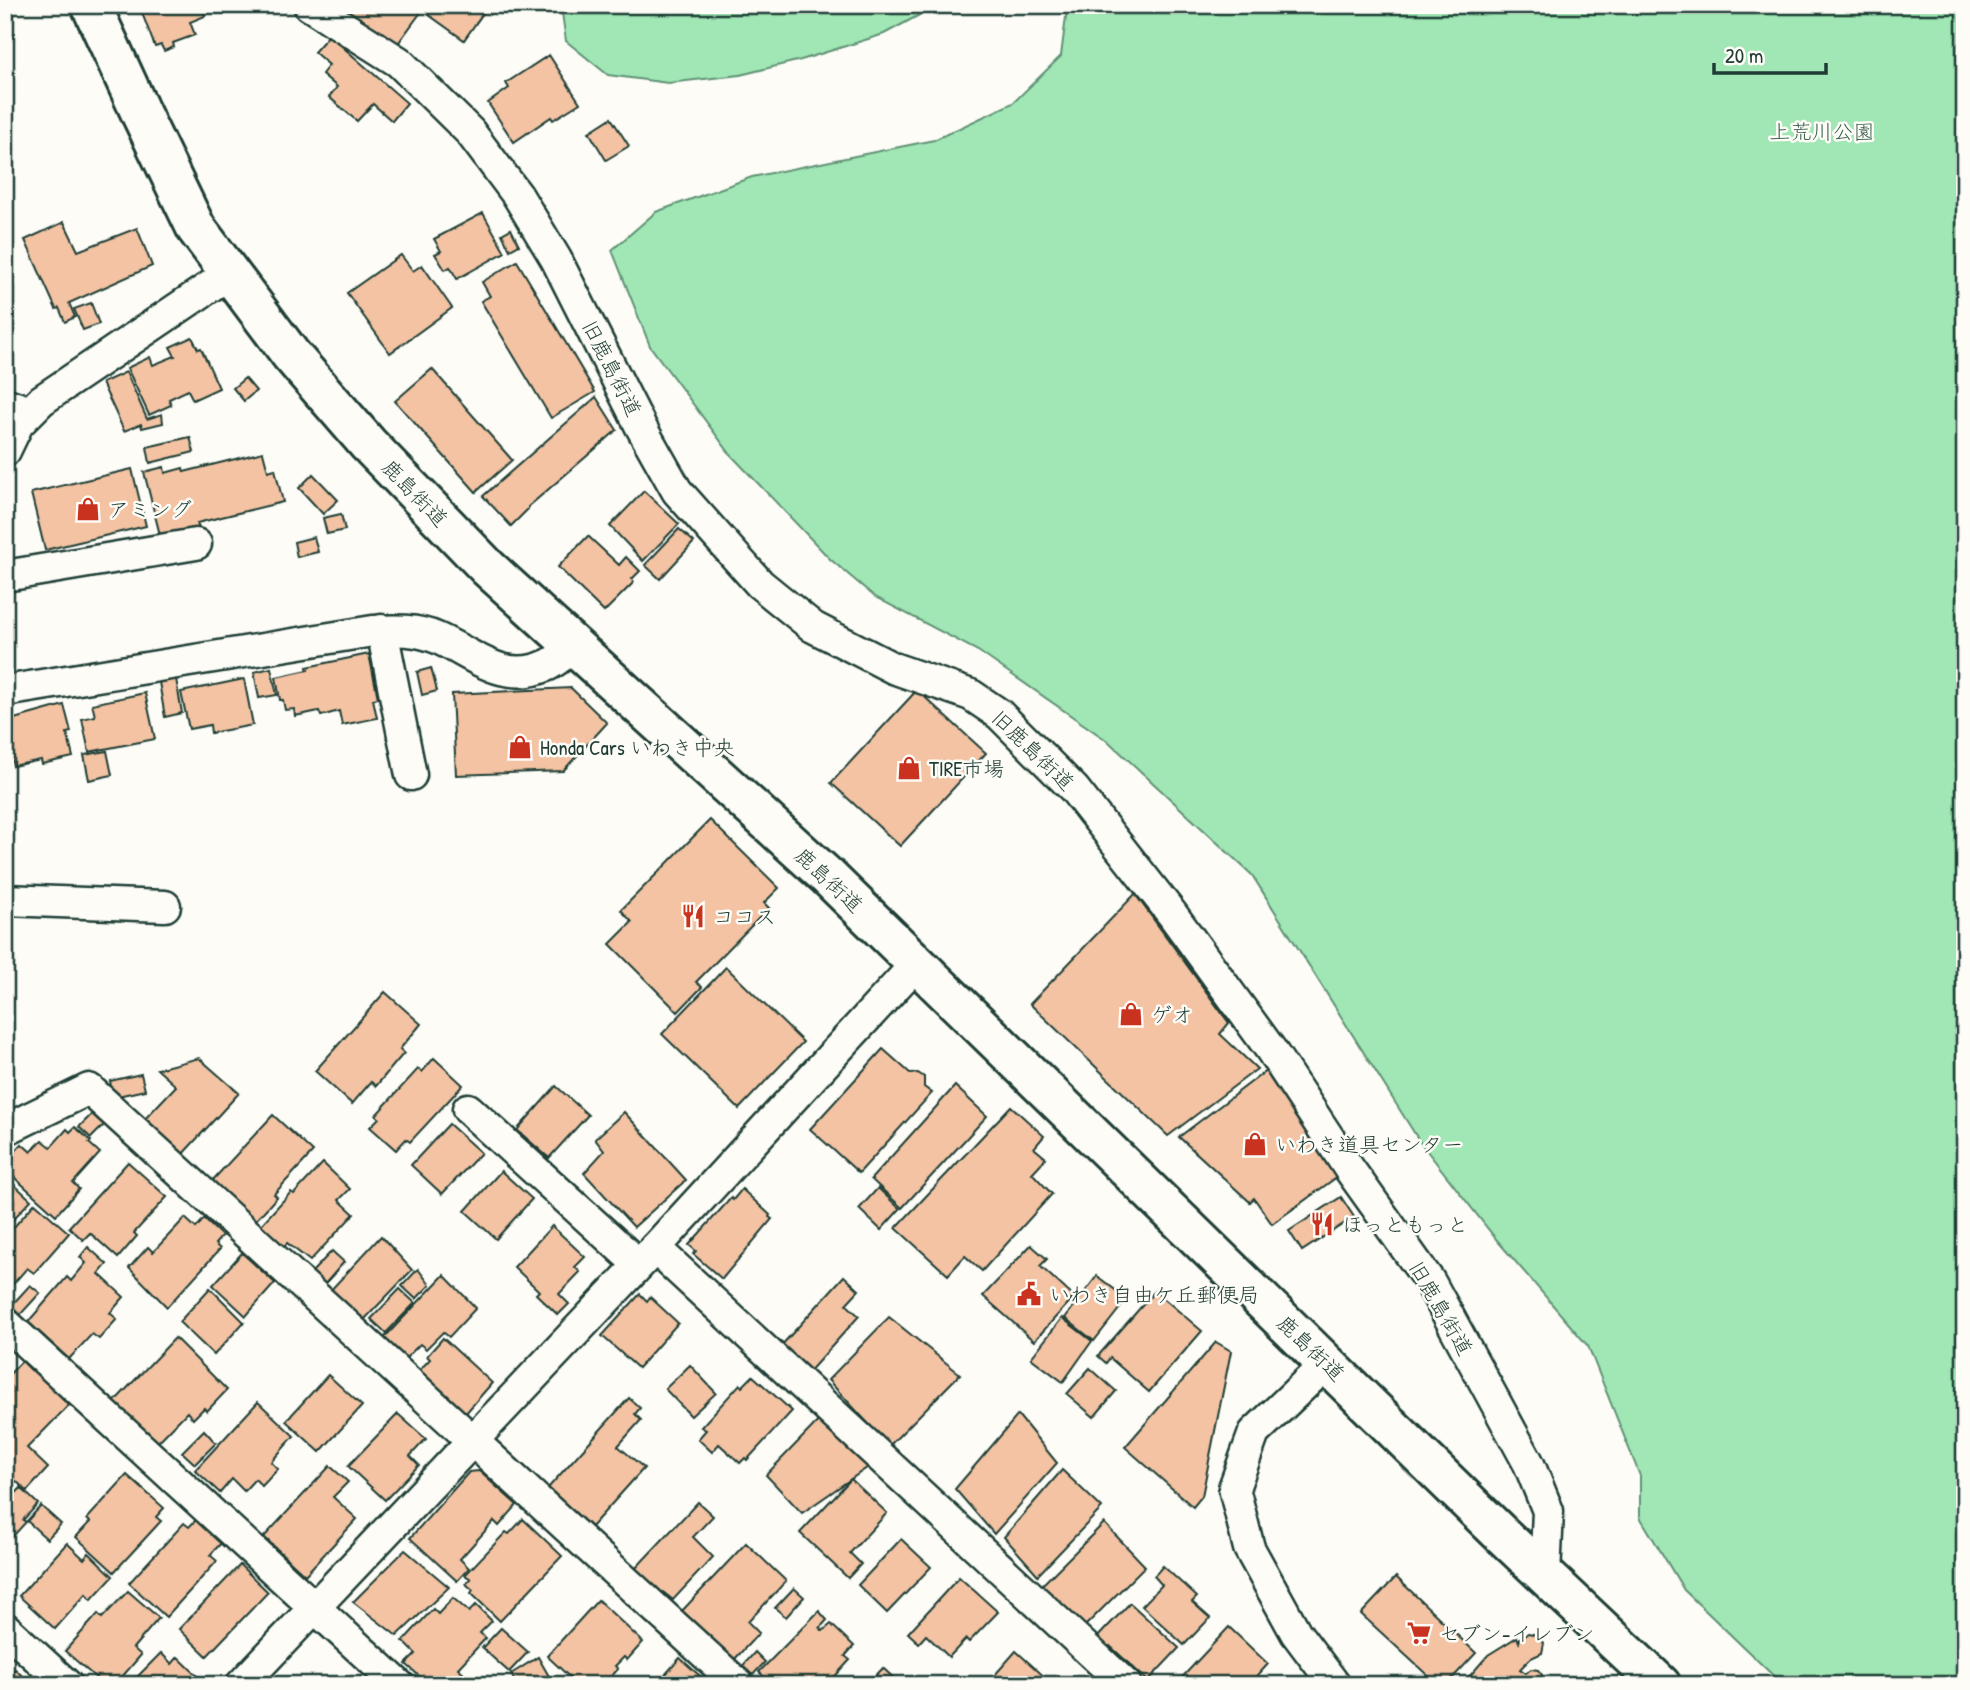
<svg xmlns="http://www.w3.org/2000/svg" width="1970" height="1690" font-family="'Patrick Hand','Klee One',sans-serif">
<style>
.green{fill:#a0e7b5;stroke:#609274;stroke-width:2}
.building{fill:#f3c3a3;stroke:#1f3d34;stroke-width:2}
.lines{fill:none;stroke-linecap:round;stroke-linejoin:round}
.lane-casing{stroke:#1f3d34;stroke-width:21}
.street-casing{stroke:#1f3d34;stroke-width:35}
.secondary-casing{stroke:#1f3d34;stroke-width:44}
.lane{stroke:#fdfcf7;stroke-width:16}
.street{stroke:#fdfcf7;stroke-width:30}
.secondary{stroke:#fdfcf7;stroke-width:38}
.labels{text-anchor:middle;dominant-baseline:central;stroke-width:5;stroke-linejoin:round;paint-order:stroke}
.park-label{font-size:21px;fill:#395f4e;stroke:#fdfcf7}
.street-label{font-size:21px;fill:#1f3d34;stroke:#fdfcf7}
.poi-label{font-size:21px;fill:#1f3d34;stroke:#fdfcf7;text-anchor:start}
</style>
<rect width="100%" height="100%" fill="#fdfcf7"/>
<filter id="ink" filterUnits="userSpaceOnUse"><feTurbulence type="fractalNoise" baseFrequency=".0143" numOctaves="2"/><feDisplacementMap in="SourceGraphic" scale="14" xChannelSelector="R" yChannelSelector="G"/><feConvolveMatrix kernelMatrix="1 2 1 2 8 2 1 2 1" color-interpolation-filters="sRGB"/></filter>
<g filter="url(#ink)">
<g class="green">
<polygon points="938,5 884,34 801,60 740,75 668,83 608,75 566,41 561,6"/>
<polygon points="1063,5 1965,5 1965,1685 1783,1685 1684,1590 1640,1517 1640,1476 1588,1346 1496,1239 1420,1142 1252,875 1109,742 978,651 875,597 830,559 731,455 650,346 612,250 656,212 752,177 934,140 1013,103 1061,56 1067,9"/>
</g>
<g class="building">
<polygon points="139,5 201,5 205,16 190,22 195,35 173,43 174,47 164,51 161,45 155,47"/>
<polygon points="345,5 420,5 424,8 396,46 343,8"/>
<polygon points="430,5 487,5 488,6 464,40 429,15 434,8"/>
<polygon points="329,35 407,103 392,121 373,104 357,121 329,97 337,87 322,74 329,65 314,52"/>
<polygon points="549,55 580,103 553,120 551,117 514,142 488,103 509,88 506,83"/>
<polygon points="611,118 629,146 606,160 589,132"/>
<polygon points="483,213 505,252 457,279 450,267 445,270 435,254 441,251 434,239"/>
<polygon points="64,222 78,251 137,228 152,266 69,303 75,317 65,322 59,308 56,309 25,240"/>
<polygon points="511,229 519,245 510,250 502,234"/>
<polygon points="401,255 413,271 422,265 452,308 390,353 347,293"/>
<polygon points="517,261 595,392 551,418 481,301 490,296 482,282"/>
<polygon points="91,303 99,324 83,330 74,309"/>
<polygon points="192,337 198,349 201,348 219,388 193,400 188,390 169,399 171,405 149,415 127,368 150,357 153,365 175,356 170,347"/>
<polygon points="432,369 512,460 476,492 395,401"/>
<polygon points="126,372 147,419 162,414 163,423 142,428 141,424 124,431 102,383"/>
<polygon points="245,378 256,391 244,401 233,388"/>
<polygon points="596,397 617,430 528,507 528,509 511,526 483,496"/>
<polygon points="190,437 194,452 150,463 147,447"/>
<polygon points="263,452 268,471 275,469 283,502 197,523 199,529 161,539 144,472 164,467 165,473 183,468 184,472"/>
<polygon points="132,469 146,526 45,550 31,493"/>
<polygon points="313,474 338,500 323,514 299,488"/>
<polygon points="644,491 679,524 643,561 610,526"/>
<polygon points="341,514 345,530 327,534 323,518"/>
<polygon points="679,529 694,542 660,579 645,565"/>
<polygon points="588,536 619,565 626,557 640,571 632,579 634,582 604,612 558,567"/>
<polygon points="314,537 318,552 297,557 294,542"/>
<polygon points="369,654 378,698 373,699 377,718 342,725 339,711 321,716 319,711 295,716 294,709 285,710 283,700 280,700 276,677 308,670 307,667"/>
<polygon points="271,668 277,695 259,698 254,672"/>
<polygon points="431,668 437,691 422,695 417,672"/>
<polygon points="176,679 182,713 165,717 159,682"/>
<polygon points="244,679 253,725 211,733 210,725 189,729 181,692"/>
<polygon points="571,688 607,723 563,771 456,775 452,694"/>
<polygon points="917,690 986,753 900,846 831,783"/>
<polygon points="145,693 155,739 89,752 82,719 95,716 92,704"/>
<polygon points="64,705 71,732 67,733 73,757 42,764 41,760 13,766 8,743 12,742 7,721"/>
<polygon points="107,751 112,775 89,780 84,755"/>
<polygon points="710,820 779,888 764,903 769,908 696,982 702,987 678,1012 610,944 632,922 621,910"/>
<polygon points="1135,894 1229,1023 1220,1034 1257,1069 1168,1136 1030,1004"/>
<polygon points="726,967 803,1042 739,1109 662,1034"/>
<polygon points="385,992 421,1024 400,1049 404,1053 376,1086 371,1082 352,1104 315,1071"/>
<polygon points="883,1049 911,1074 918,1073 924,1077 924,1087 932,1093 859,1173 810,1129"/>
<polygon points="199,1058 239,1093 180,1157 142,1122 176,1086 157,1069"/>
<polygon points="434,1058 463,1085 410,1142 406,1139 396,1150 370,1127 379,1118 376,1115 418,1069 422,1072"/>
<polygon points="1271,1067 1341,1174 1272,1224 1254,1198 1250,1202 1179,1137"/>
<polygon points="141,1074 145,1090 113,1097 110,1081"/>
<polygon points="556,1086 588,1115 549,1158 517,1130"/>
<polygon points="955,1086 987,1116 902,1208 871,1179"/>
<polygon points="1011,1106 1044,1136 1034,1148 1046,1158 1032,1173 1052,1194 982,1271 965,1256 948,1275 896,1228"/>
<polygon points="624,1112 686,1180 634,1227 584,1173 604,1151 595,1139"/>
<polygon points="92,1114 104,1125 91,1138 79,1127"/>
<polygon points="273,1115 313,1152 274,1194 277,1197 254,1222 211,1182"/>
<polygon points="449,1124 481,1153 442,1194 411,1165"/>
<polygon points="75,1127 91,1141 89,1143 100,1153 73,1183 79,1189 56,1215 5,1169 5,1162 22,1144 31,1152 42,1140 51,1147 67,1129 70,1132"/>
<polygon points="128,1162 167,1197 134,1233 137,1236 118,1258 90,1233 83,1240 69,1227"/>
<polygon points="323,1163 350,1189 339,1200 354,1214 310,1261 287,1243 281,1250 258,1228 291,1192 294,1194"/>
<polygon points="501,1171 532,1199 496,1239 465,1211"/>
<polygon points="5,1176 31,1200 5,1228"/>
<polygon points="878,1188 900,1209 881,1230 859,1209"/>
<polygon points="742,1189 770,1215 769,1217 772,1219 722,1279 693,1254 696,1251 689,1245 731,1198 733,1200"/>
<polygon points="1341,1197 1354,1217 1302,1251 1289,1231"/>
<polygon points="35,1203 69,1233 34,1273 27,1268 7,1291 5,1237"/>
<polygon points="185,1218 196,1228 204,1219 222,1236 215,1244 220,1249 167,1307 129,1268 148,1247 153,1252"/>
<polygon points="552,1226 585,1257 575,1267 580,1272 559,1294 569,1304 558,1315 536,1294 539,1291 514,1267"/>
<polygon points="381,1236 412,1270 361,1323 328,1293"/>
<polygon points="1031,1245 1047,1259 1040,1266 1074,1297 1034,1341 983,1296"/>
<polygon points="88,1247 107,1264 99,1274 124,1297 110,1313 117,1319 99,1339 92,1334 69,1359 28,1322 67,1277 71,1281 86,1263 80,1257"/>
<polygon points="332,1251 344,1262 324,1285 311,1273"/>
<polygon points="242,1253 275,1283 246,1316 213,1285"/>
<polygon points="418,1269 430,1285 416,1299 402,1286"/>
<polygon points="444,1275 476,1308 449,1337 443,1332 426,1349 420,1344 406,1358 384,1338"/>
<polygon points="844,1276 859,1290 846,1304 859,1316 808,1373 780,1347"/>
<polygon points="1097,1276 1127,1299 1094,1341 1065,1318"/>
<polygon points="30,1285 40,1293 20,1315 10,1307"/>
<polygon points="210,1288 244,1322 214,1355 179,1322"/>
<polygon points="400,1289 415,1303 386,1333 371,1319"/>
<polygon points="1155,1291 1202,1331 1149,1392 1110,1358 1106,1363 1098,1356"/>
<polygon points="640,1294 647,1301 650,1297 678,1323 638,1368 602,1336"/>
<polygon points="889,1317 960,1374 889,1446 828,1380"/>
<polygon points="1062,1318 1092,1341 1063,1382 1031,1358"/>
<polygon points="175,1338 227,1390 207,1411 204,1408 193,1419 187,1412 157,1443 114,1402"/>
<polygon points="443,1338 492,1383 465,1414 418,1372 430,1359 427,1356"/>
<polygon points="1216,1342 1231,1351 1202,1496 1193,1507 1125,1447"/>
<polygon points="22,1361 31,1370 34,1367 65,1395 62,1399 69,1405 27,1448 48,1468 27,1491 5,1471 5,1399 11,1393 5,1389 5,1379"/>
<polygon points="690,1365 716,1393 691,1416 665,1389"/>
<polygon points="1090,1368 1116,1391 1094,1417 1067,1394"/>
<polygon points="328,1375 362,1406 320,1452 286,1421"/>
<polygon points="753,1376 792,1411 747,1460 745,1458 740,1463 719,1444 712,1452 698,1439 706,1430 701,1427 740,1384 742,1387"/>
<polygon points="629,1398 640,1408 635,1414 641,1420 618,1446 644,1468 591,1527 548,1488"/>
<polygon points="258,1402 294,1436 271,1462 278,1469 262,1486 255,1479 244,1491 232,1479 220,1493 195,1470"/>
<polygon points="398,1414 426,1439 410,1456 419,1465 385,1500 348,1466"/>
<polygon points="824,1415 871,1465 802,1513 766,1475"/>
<polygon points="1018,1415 1057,1463 994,1534 955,1489"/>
<polygon points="204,1430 216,1443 195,1464 182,1452"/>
<polygon points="330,1466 348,1482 333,1497 357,1519 305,1575 264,1537"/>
<polygon points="1062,1470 1102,1508 1038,1575 1004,1537"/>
<polygon points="479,1471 517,1505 499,1526 494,1521 460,1559 469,1568 457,1581 410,1538 469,1472"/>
<polygon points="127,1475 164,1508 156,1517 161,1521 114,1572 76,1537 90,1522 87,1519"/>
<polygon points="851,1479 887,1513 850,1553 861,1564 848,1578 800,1533"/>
<polygon points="5,1483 16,1493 21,1488 38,1504 23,1520 26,1522 5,1545"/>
<polygon points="698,1502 713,1516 693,1537 713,1557 673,1600 663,1592 659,1596 633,1571"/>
<polygon points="41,1506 61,1524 47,1539 27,1521"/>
<polygon points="199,1517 224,1540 210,1555 217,1561 166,1617 129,1583 184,1523 189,1527"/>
<polygon points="523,1519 562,1556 500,1621 471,1593 473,1590 466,1584 471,1579 465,1575 506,1532 509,1534"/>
<polygon points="1104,1523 1145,1566 1081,1630 1039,1588"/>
<polygon points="901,1539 931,1567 887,1613 858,1585"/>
<polygon points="67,1543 84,1559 89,1553 113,1576 91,1600 86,1594 55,1629 19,1596"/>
<polygon points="746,1543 786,1581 748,1622 759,1633 732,1662 680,1613"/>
<polygon points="405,1550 449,1587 397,1636 353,1602"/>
<polygon points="240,1565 268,1592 207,1656 179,1629"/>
<polygon points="1163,1566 1197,1597 1192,1602 1210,1618 1184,1645 1142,1606 1162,1585 1154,1576"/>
<polygon points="959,1577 998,1612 969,1642 966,1639 949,1657 926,1635 919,1643 908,1633"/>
<polygon points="1396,1577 1476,1653 1446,1685 1438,1685 1361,1614"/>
<polygon points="794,1588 804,1597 786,1617 775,1608"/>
<polygon points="128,1591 159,1618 133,1648 141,1655 115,1685 104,1685 65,1651 98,1614 102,1618"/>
<polygon points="453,1598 469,1612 476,1605 492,1621 480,1633 486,1638 458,1668 465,1674 455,1685 429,1685 406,1664 416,1654 403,1641 433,1609 438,1614"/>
<polygon points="598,1600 643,1642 627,1660 624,1657 615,1666 618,1669 604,1685 599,1682 597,1685 578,1685 547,1656"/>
<polygon points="1130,1603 1179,1648 1148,1681 1110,1646 1106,1651 1094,1641"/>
<polygon points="819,1611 827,1620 820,1628 823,1631 831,1624 854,1646 845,1656 850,1660 827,1685 773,1685 759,1672"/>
<polygon points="1229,1627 1268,1664 1249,1685 1175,1685"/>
<polygon points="501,1628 528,1652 509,1672 482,1648"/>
<polygon points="1528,1633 1538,1635 1544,1643 1542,1653 1531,1658 1520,1669 1526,1673 1531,1669 1538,1670 1542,1675 1538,1685 1466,1685 1468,1678 1488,1655 1517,1637 1519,1642 1520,1638"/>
<polygon points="1016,1651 1047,1679 1042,1685 986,1685"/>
<polygon points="755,1652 765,1662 750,1678 739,1670"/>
<polygon points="161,1653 172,1664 178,1657 207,1685 137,1685 133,1681"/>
<polygon points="538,1657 554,1685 517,1685 511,1674"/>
<polygon points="680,1658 710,1685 656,1685"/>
<polygon points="883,1668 901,1685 867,1685"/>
<polygon points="15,1669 32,1685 5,1685 5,1679"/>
</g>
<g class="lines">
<g class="lane-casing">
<polyline id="lane" points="5,396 35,406"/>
</g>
<g class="street-casing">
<g id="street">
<polyline points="309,5 399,62 470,132 518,196 556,259 641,427 677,491 760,584 813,627 893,668 971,695 999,714 1074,789 1172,914 1271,1050 1350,1170 1430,1282 1529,1464 1548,1511 1545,1575"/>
<polyline points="5,451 18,424 42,400 230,273"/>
<polyline points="5,576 196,544"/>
<polyline points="382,630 411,775"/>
<path d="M5,691L373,631C395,630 416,629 437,638C475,655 504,685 548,665C557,661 566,652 574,646"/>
<polyline points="5,900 165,906"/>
<polyline points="468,1109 638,1264"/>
<polyline points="5,1130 89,1089 739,1685"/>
<polyline points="655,1248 1126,1685"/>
<polyline points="5,1323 399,1685"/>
<polyline points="1327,1363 1254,1433 1234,1488 1249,1548 1296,1633 1335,1685"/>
<polyline points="5,1628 67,1685"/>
<polyline points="241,1685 655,1248 917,963"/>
</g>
</g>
<g class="secondary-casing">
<polyline id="secondary" points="91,5 142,116 196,228 291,355 368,444 488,568 828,877 1498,1531 1661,1685"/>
</g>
<use href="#lane" class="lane"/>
<use href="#street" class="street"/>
<use href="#secondary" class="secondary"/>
</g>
</g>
<defs>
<g id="shop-bare" transform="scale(1.89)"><path d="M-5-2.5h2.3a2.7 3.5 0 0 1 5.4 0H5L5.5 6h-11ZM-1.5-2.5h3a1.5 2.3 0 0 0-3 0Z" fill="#c8321e" stroke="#fdfcf7" stroke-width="2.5" paint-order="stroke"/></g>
<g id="restaurant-bare" transform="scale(1.89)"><path d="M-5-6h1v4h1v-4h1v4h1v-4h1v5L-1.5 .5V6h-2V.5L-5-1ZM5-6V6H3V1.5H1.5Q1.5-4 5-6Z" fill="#c8321e" stroke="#fdfcf7" stroke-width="2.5" paint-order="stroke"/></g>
<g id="civic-bare" transform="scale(1.89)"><path d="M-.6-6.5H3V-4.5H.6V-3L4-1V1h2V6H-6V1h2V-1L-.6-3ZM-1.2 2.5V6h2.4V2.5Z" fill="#c8321e" stroke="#fdfcf7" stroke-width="2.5" paint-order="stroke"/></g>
<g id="supermarket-bare" transform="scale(1.89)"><path d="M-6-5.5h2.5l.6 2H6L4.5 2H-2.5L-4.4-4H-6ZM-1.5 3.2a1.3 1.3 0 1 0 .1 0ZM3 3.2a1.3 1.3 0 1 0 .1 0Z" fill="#c8321e" stroke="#fdfcf7" stroke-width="2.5" paint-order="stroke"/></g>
</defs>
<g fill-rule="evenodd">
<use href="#shop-bare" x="88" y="509"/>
<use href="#shop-bare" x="520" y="747"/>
<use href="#shop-bare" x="909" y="768"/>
<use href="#restaurant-bare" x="693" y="916"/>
<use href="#shop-bare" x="1131" y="1014"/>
<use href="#shop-bare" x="1255" y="1144"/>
<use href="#restaurant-bare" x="1322" y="1224"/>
<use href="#civic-bare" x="1029" y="1294"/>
<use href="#supermarket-bare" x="1419" y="1633"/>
</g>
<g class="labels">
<g class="park-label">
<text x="1822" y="131">上荒川公園</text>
</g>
<g class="street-label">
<text transform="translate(612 368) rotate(63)">旧鹿島街道</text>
<text transform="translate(415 493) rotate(46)">鹿島街道</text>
<text transform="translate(1033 750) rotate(44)">旧鹿島街道</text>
<text transform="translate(829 880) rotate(43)">鹿島街道</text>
<text transform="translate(1441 1308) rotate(60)">旧鹿島街道</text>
<text transform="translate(1311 1348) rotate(44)">鹿島街道</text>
</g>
<g class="poi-label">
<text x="108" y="509">アミング</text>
<text x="540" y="747">Honda Cars いわき中央</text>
<text x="929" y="768">TIRE市場</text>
<text x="713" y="916">ココス</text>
<text x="1151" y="1014">ゲオ</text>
<text x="1275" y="1144">いわき道具センター</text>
<text x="1342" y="1224">ほっともっと</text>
<text x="1049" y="1294">いわき自由ケ丘郵便局</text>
<text x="1439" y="1633">セブン-イレブン</text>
</g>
</g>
<rect width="1970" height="1690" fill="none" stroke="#fdfcf7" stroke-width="28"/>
<rect x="14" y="14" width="1942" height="1662" fill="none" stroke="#1f3d34" stroke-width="2.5" filter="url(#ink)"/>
<path d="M1714 63v10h112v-10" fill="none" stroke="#1f3d34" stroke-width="3.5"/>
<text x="1725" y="63" font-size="21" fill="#1f3d34" stroke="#fdfcf7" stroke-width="5" paint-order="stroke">20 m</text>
</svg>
